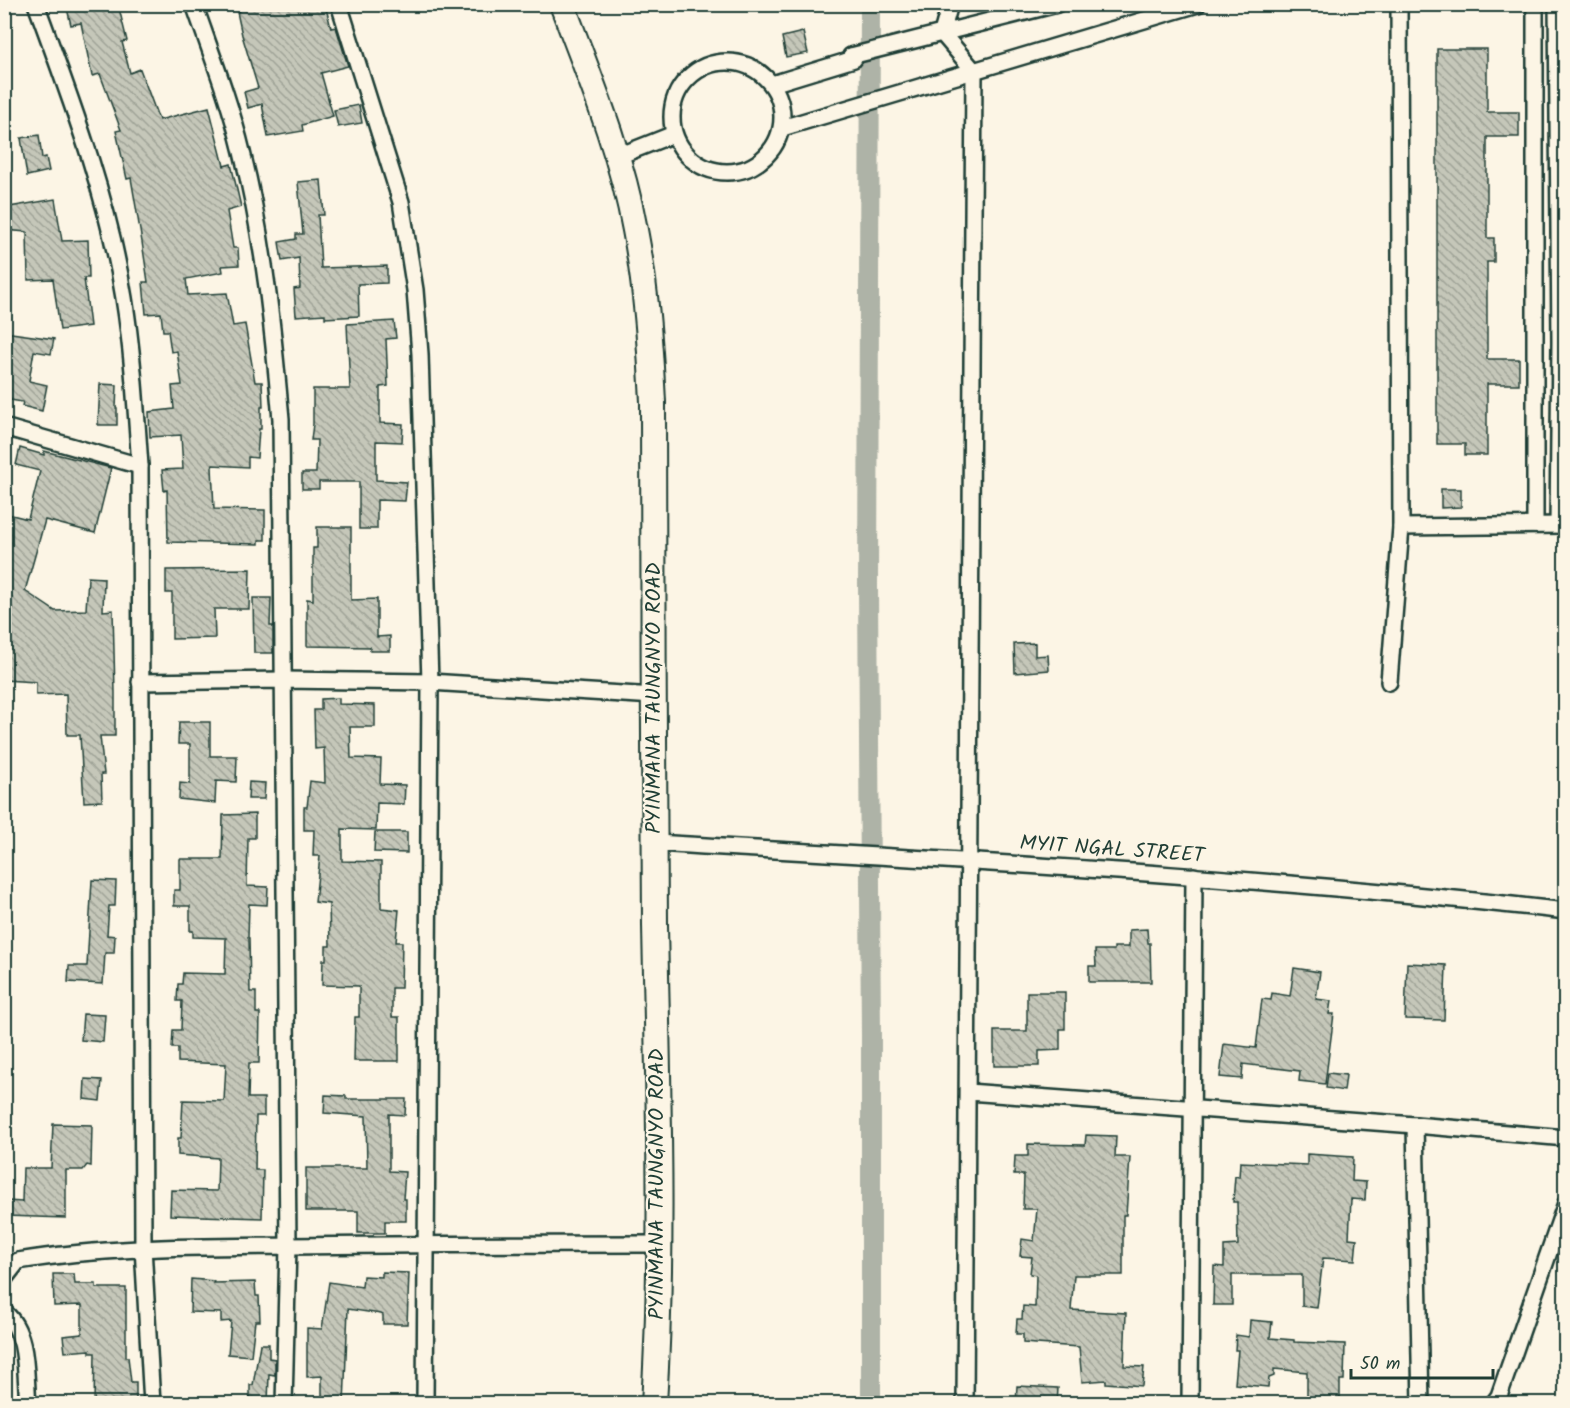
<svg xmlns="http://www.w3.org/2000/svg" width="1570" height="1408" font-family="Kalam,sans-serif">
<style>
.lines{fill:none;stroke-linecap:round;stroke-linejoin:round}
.canal{stroke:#aeb3a7;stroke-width:20}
.building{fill:url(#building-back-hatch);stroke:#1f3d34;stroke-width:1.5}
.minor-casing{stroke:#1f3d34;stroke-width:20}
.primary-casing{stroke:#1f3d34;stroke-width:28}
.minor{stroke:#fcf5e5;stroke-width:15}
.primary{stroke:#fcf5e5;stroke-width:24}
.labels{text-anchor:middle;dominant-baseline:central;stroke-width:4.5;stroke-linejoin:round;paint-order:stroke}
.street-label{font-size:21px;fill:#1f3d34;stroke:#fcf5e5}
</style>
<defs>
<pattern id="building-back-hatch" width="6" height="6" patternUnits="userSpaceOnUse" patternTransform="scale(1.5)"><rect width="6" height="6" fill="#c5c7b9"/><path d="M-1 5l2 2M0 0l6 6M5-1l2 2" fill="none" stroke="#9fa397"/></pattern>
</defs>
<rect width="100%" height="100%" fill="#fcf5e5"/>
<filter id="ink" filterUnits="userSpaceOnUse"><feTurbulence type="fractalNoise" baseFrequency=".0167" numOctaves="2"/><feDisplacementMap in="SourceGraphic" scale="12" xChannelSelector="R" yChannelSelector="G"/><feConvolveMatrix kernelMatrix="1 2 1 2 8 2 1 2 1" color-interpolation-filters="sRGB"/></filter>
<g filter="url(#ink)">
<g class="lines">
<polyline class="canal" points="870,4 868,587 871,1037 871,1404"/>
</g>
<g class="building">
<polygon points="66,4 118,4 127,41 122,42 130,73 140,69 159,120 209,107 224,166 231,164 241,207 227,211 233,248 238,248 239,265 222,266 223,272 186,279 188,295 227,293 233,326 245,324 255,382 262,382 263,407 261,407 261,429 259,429 257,458 248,457 248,467 213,465 212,467 214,509 265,510 265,540 259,540 259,544 168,542 167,490 164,491 162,470 183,469 181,435 150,437 149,412 174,409 172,386 182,385 177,351 171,352 168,331 163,331 161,313 146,314 143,282 148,282 142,242 131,178 127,179 116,131 121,130 100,74 92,76 81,23 71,25"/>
<polygon points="238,4 325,4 331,28 336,27 348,66 321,73 333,116 302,125 303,131 268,137 262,104 248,108 244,92 258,88 242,35 237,12 240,11"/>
<polygon points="803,32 808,53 786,57 782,37"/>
<polygon points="1437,49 1487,49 1487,112 1519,112 1519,137 1487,137 1487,238 1494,238 1494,262 1487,262 1487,359 1519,359 1519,384 1487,384 1487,455 1465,455 1465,444 1437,444"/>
<polygon points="359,105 362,123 338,127 334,110"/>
<polygon points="39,135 42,158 46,157 49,171 27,176 21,138"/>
<polygon points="321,180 324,215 318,215 321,268 387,266 387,283 358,284 359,316 325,318 325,314 296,316 294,289 300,288 299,258 282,261 279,242 296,239 296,234 303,234 298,182"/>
<polygon points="55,199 62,241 88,240 89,278 84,278 90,326 60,330 53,279 28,280 27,232 4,230 4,208"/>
<polygon points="394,321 396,338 386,339 388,386 380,387 380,423 403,424 402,442 376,441 376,480 407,482 405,501 377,500 377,529 359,529 359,482 319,482 319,489 302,489 302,473 316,473 317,440 311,440 313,424 313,389 350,389 347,324"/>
<polygon points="4,332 54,339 51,354 34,351 29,381 47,385 42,411 22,406 23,402 4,399"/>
<polygon points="100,384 117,385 116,408 117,408 117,425 98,425"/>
<polygon points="20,448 44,455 44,451 111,468 95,533 45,520 25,591 55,611 86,610 88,577 104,578 103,611 113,610 115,693 115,736 100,736 104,774 101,774 102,801 84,802 80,735 67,735 66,694 36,695 36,682 4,680 4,513 28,519 40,471 16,465"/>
<polygon points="1441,489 1461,489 1461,507 1441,508"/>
<polygon points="317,527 351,527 351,600 377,599 377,637 390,636 390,651 370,651 370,647 307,646 307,599 313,600 313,548 317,548"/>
<polygon points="250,569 249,609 214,609 215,638 172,639 172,593 166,593 166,570"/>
<polygon points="253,598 271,598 270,626 273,626 273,653 254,653"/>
<polygon points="1035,643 1035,656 1048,655 1049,670 1015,673 1014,644"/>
<polygon points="339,698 339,704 375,705 375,727 350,727 351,758 381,759 380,784 405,785 404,804 377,803 376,830 342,829 342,861 381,862 381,908 399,910 396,942 402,942 401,988 392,988 392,1017 399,1017 399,1061 354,1061 355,1017 359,1017 359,986 322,985 323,960 326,960 326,946 330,946 329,904 315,902 320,856 313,856 314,830 304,830 304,807 307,807 310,781 325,783 324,748 315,749 314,710 321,710 321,699"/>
<polygon points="179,722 210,722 210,756 237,756 236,782 216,781 215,803 179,799 180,783 190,784 190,744 178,744"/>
<polygon points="249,782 265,783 264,799 248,799"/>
<polygon points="255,814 255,838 248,838 247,886 268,887 267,905 249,904 248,938 249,938 250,992 256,992 256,1013 260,1013 259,1063 249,1063 248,1098 264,1098 264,1116 256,1116 255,1170 263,1170 262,1218 170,1215 171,1190 217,1191 218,1158 178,1155 178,1138 181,1138 183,1100 224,1101 226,1064 178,1062 178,1048 172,1048 173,1030 181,1030 182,1001 177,1001 178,984 182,984 183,973 225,974 226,938 193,937 193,931 190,931 190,906 174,906 174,890 180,890 180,859 222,859 223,815"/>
<polygon points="375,832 407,832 407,853 374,852"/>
<polygon points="92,880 116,881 115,906 109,906 107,935 115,936 114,953 105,953 103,984 68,982 69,966 87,966"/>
<polygon points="1147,929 1148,943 1150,943 1151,982 1089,982 1089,966 1096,966 1095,950 1114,950 1114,947 1129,947 1129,930"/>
<polygon points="1407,963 1446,965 1444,1020 1405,1019"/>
<polygon points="1294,968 1320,972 1316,999 1331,1001 1329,1014 1334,1014 1325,1084 1299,1081 1300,1071 1243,1064 1242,1079 1220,1077 1224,1044 1256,1048 1262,999 1271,1000 1272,993 1290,996"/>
<polygon points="1027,992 1065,992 1065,1029 1060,1029 1060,1050 1039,1051 1039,1066 994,1066 994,1031 1027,1031"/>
<polygon points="83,1014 105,1015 103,1042 81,1040"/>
<polygon points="1328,1073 1346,1075 1344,1091 1326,1088"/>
<polygon points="85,1079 102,1080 100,1101 84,1099"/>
<polygon points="325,1095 346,1096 346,1099 406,1099 405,1115 389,1114 389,1171 405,1172 403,1199 406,1199 406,1221 385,1221 385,1233 358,1233 358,1211 306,1211 306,1168 367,1168 366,1116 324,1113"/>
<polygon points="53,1124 92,1125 91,1166 87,1165 83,1170 66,1170 66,1218 6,1216 8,1201 22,1202 23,1168 51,1168"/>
<polygon points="1086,1135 1116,1136 1115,1157 1130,1157 1126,1215 1123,1215 1123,1275 1074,1275 1071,1310 1126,1313 1124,1366 1144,1367 1142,1386 1106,1383 1106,1380 1082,1382 1079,1347 1023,1343 1023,1334 1016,1334 1017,1319 1022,1319 1023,1306 1035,1307 1036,1275 1030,1274 1032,1257 1020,1256 1022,1239 1034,1241 1037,1209 1023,1209 1024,1175 1014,1175 1015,1156 1028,1156 1028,1144 1085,1145"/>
<polygon points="1307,1154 1353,1157 1352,1181 1366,1182 1365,1200 1351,1199 1349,1238 1357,1239 1355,1260 1323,1258 1317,1308 1302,1306 1302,1275 1232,1275 1232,1305 1213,1305 1214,1266 1224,1267 1224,1246 1238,1245 1237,1202 1233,1202 1235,1176 1239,1177 1240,1162 1307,1165"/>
<polygon points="382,1272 409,1273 407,1324 383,1324 383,1315 381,1314 348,1309 344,1404 322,1404 322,1376 307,1377 307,1328 322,1329 329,1282 362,1287 363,1276 382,1277"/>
<polygon points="53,1274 74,1274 75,1284 96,1284 96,1288 126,1288 126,1357 128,1357 131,1382 136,1382 136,1401 112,1400 112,1404 94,1404 95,1353 90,1353 90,1350 65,1352 63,1336 82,1334 82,1305 54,1306"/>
<polygon points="191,1279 214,1281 213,1283 255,1282 256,1296 259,1296 260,1321 255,1321 251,1356 228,1354 231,1321 221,1322 221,1313 190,1312"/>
<polygon points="1250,1320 1272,1322 1270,1338 1294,1340 1294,1342 1345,1344 1344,1380 1340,1380 1340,1404 1307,1404 1307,1372 1274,1369 1274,1376 1269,1378 1268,1387 1235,1384 1238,1350 1235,1350 1236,1335 1249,1337"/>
<polygon points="260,1344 269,1344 269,1358 275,1359 275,1375 269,1374 268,1404 250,1404 250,1385 253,1385"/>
<polygon points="1017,1386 1058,1388 1057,1404 1016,1404"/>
</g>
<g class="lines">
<g class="minor-casing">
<g id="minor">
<path d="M36,4C71,100 108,197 124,298C133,353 136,410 140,466L143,1247L152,1404"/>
<path d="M194,4C211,53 230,102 242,152C264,239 273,330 281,419L288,1246L284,1404"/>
<polyline points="339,4 401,202 415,290 420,354 430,682 425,1404"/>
<polyline points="950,4 942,33 974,71 965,1404"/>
<polyline points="1535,4 1535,525"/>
<polyline points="1557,4 1560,342 1558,525"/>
<polyline points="851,56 1057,4"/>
<circle cx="727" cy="117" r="55"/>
<polyline points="772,84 854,59 851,56"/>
<polyline points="782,128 1198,4"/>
<polyline points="616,157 674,134"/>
<polyline points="4,427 140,466"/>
<polyline points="1401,527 1566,525"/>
<polyline points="140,682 283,680 430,682 655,696"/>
<polyline points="1389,682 1401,527 1399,4"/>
<path d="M654,843C958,861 1263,876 1566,911"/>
<polyline points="968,1092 1415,1125"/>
<path d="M4,1279L18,1261C108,1246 199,1247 290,1246C413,1244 537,1244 660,1244"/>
<path d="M4,1312C29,1333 25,1374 28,1404"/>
<polyline points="1190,1404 1194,876"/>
<polyline points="1421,1404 1415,1125 1566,1138"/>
<polyline points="1493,1404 1499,1396 1566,1203"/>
</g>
</g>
<g class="primary-casing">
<path id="primary" d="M562,4C590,78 621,152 635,230C646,287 650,344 653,402C654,576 653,751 655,925C658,1085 664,1244 654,1404"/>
</g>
<use href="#minor" class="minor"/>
<use href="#primary" class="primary"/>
</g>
</g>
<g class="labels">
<g class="street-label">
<text transform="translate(654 698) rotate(-90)">PYINMANA TAUNGNYO ROAD</text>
<text transform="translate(1112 850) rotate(4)">MYIT NGAL STREET</text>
<text transform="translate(657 1184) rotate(-90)">PYINMANA TAUNGNYO ROAD</text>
</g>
</g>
<rect width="1570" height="1408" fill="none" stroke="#fcf5e5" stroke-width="24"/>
<rect x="12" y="12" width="1546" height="1384" fill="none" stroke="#1f3d34" stroke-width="2" filter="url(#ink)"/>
<path d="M1351 1369v9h142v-9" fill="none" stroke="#1f3d34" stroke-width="3"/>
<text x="1360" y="1369" font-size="18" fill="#1f3d34" stroke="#fcf5e5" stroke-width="4.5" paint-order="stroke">50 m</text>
</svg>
